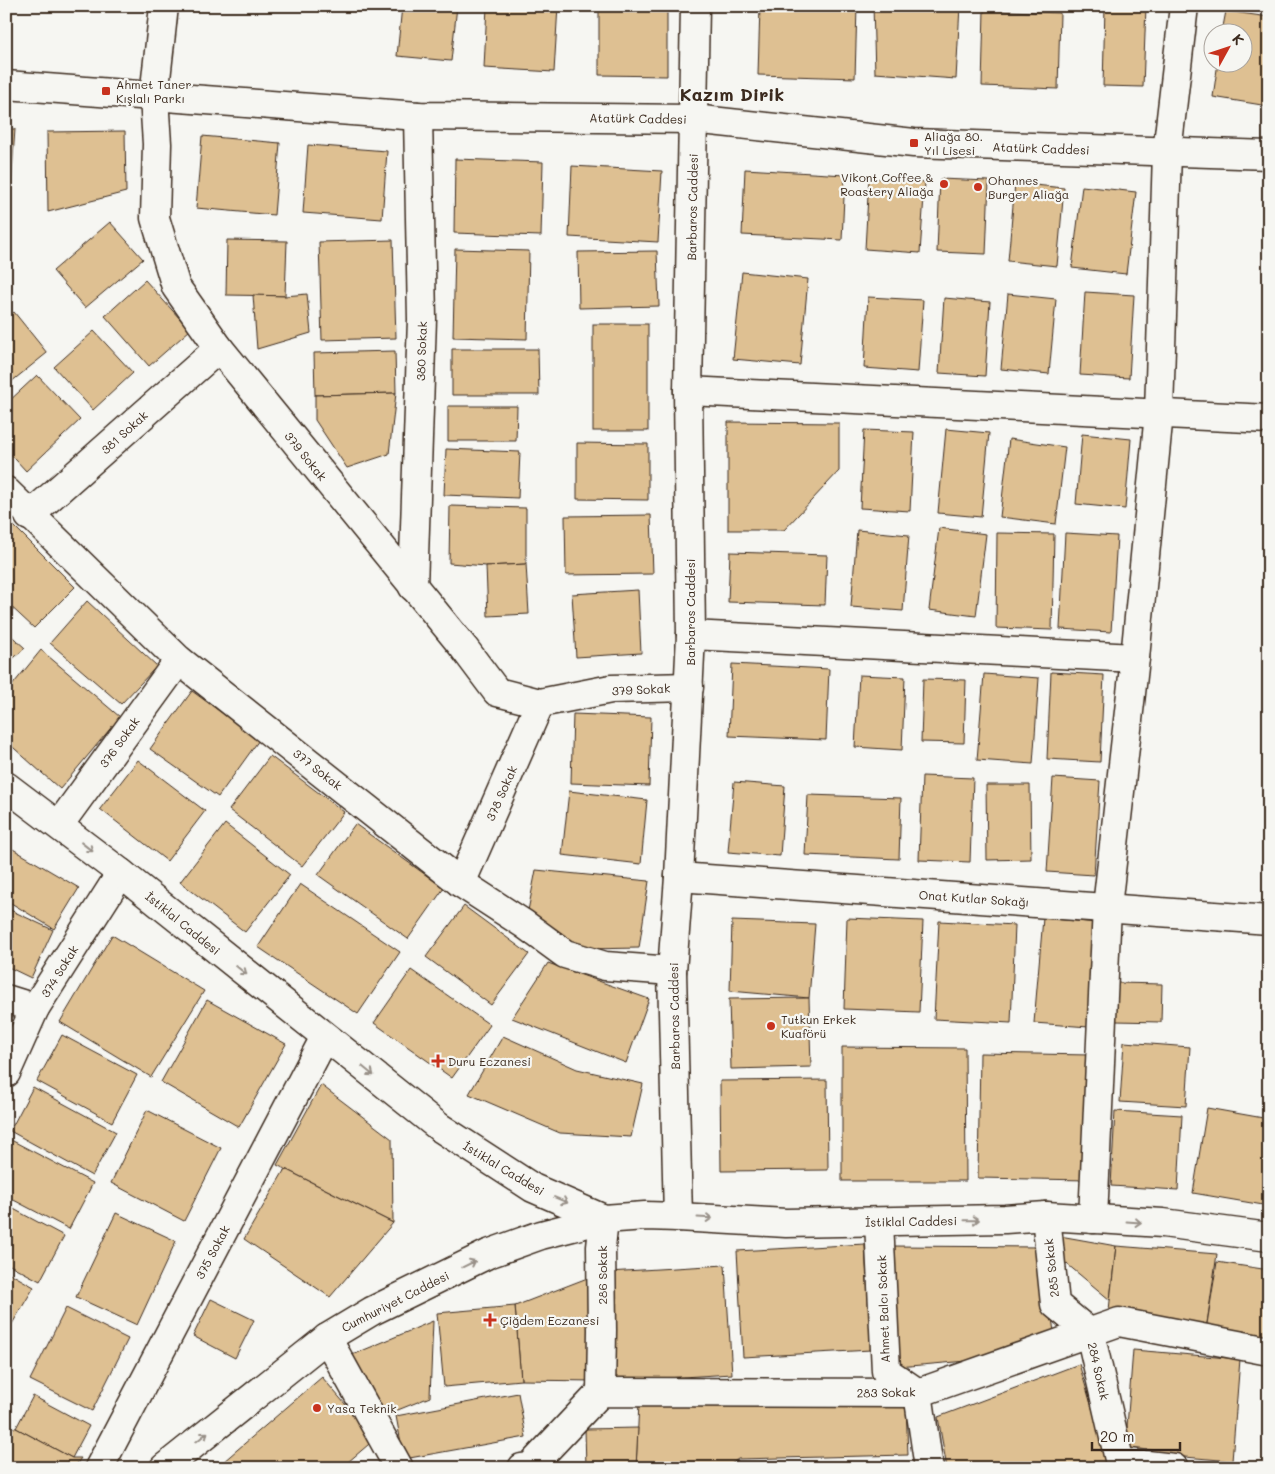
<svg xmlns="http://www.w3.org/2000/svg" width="1275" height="1474" font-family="Mali,sans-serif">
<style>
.building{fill:#dec092;stroke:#3b2a1e}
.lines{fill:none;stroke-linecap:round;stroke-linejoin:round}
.street-casing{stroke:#3b2a1e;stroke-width:31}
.secondary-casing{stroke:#3b2a1e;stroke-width:31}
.street{stroke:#f6f6f2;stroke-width:28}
.secondary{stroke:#f6f6f2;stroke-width:28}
.oneway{stroke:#989088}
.poi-dot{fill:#c8321e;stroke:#f6f6f2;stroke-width:2}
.labels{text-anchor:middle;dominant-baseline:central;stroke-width:4.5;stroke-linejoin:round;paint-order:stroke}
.poi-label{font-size:12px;fill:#3b2a1e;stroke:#f6f6f2;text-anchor:start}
.street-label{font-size:12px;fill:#3b2a1e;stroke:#f6f6f2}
.district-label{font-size:18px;font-weight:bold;fill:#3b2a1e;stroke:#f6f6f2}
</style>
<rect width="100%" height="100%" fill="#f6f6f2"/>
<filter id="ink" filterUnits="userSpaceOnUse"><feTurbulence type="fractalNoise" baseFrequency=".02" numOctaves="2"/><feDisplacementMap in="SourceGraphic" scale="10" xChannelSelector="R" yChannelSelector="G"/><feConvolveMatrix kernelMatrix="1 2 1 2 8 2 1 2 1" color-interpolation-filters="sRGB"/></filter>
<g filter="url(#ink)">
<g class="building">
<polygon points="402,6 457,6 451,61 397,56"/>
<polygon points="487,6 558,6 554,72 484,68"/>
<polygon points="599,6 667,6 667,76 599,75"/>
<polygon points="760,6 857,6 855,78 758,75"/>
<polygon points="873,6 960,6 956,79 875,73"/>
<polygon points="1105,6 1146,6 1143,87 1103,86"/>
<polygon points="984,10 1060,13 1058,89 982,86"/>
<polygon points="1226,11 1269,17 1268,106 1213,97 1218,62 1242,62 1242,32 1222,32"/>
<polygon points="6,129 15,129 10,202 6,202"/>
<polygon points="125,131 126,192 48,212 47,132"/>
<polygon points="202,136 280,143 274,215 196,208"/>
<polygon points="308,145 387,151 382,219 303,213"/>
<polygon points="455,159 543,162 541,236 454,233"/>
<polygon points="572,166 662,171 658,242 569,237"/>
<polygon points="745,169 845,175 842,240 742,235"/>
<polygon points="869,178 925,182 920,253 865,249"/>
<polygon points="940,179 989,181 986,254 937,252"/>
<polygon points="1015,183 1064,188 1057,266 1008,261"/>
<polygon points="1082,186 1136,192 1126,274 1072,268"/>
<polygon points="110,222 143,259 85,308 53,271"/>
<polygon points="227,240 287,241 285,296 226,295"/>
<polygon points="393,240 396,338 322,340 319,242"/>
<polygon points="455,249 529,251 527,339 453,337"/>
<polygon points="657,251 659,306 579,308 578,252"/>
<polygon points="742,272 808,279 800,365 733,359"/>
<polygon points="145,280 190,330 149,366 105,316"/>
<polygon points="1085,292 1134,295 1129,378 1080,375"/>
<polygon points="307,294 311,333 257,349 253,295 285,296"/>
<polygon points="1008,294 1056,299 1049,374 1001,369"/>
<polygon points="868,297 923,300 918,372 864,368"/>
<polygon points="944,298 990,302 985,376 939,373"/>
<polygon points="14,312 47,353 6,386 6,318"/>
<rect x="593" y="324" width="55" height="107"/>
<polygon points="94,331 133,373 93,410 54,367"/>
<polygon points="452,349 538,349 539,395 452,395"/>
<polygon points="395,351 396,393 315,395 314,353"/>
<polygon points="37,375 80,420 26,471 6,449 6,404"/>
<polygon points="396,393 389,454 347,468 315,420 315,395"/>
<polygon points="448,406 517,406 516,441 448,441"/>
<polygon points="728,422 839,423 839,471 784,530 728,530"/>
<polygon points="946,429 989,433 981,517 938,513"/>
<polygon points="864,430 914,432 910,511 860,508"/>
<polygon points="1082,434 1131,439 1125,509 1076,504"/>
<polygon points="1009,439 1065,447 1056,524 1000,517"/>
<polygon points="577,443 648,444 648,500 577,499"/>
<polygon points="446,449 520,452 518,498 444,495"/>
<polygon points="450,506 526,508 526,564 486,566 449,563"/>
<polygon points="651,515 653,574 566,575 565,516"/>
<polygon points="10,522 75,587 34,628 6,602 6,525"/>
<polygon points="939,528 986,534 976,616 929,610"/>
<polygon points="857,530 909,535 903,611 851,607"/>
<polygon points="997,533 1054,534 1052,630 996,628"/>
<polygon points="1065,533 1117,536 1111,632 1060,629"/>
<polygon points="730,552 827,555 825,605 728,602"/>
<polygon points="526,564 529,614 488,616 486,566"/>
<polygon points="638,590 641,653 576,657 572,594"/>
<polygon points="87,601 157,666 121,704 50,643"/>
<polygon points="6,631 25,648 6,665"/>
<polygon points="41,650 120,717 60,789 6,741 6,693"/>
<polygon points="732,664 829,669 826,740 729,736"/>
<polygon points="1051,672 1104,675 1100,762 1047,759"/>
<polygon points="984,674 1039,678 1033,764 977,760"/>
<polygon points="859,675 905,677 902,750 855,747"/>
<polygon points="923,679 966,680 964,743 921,742"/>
<polygon points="192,691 259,740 218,797 150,749"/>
<polygon points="573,714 651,717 649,786 571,783"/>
<polygon points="270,756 344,812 302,866 229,810"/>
<polygon points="138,760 205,811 167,861 100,809"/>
<polygon points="922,776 973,778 970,862 919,860"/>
<polygon points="1053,778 1100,781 1094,875 1047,872"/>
<polygon points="734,782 785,786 780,856 728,852"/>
<polygon points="986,785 1030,785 1031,859 987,860"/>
<polygon points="569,791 647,800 641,864 562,855"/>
<polygon points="808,795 901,798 899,859 805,855"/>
<polygon points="225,824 290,875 245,932 180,882"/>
<polygon points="355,824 444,888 408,939 318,875"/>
<polygon points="6,845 79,888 54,929 6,900"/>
<polygon points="536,870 649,881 639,948 586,949 527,916"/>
<polygon points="300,884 400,952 358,1014 258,947"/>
<polygon points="464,906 529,954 491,1005 426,957"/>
<polygon points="6,908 53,930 31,978 6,966"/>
<polygon points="847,918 923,921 919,1012 844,1009"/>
<polygon points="1043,918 1098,923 1089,1027 1034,1023"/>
<polygon points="732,921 815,924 809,998 730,991"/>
<polygon points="939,921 1015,925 1011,1023 934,1019"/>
<polygon points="112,935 204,991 151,1077 60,1022"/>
<polygon points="548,963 649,999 626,1063 512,1018"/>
<polygon points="411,970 490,1025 452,1078 374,1023"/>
<polygon points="1117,983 1162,984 1161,1022 1116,1021"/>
<polygon points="809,998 811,1067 731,1069 729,999"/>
<polygon points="207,1000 286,1044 239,1127 161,1082"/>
<polygon points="62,1035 137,1075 112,1122 37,1081"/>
<polygon points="503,1036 577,1069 643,1084 631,1137 560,1133 469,1094"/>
<polygon points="1124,1042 1190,1047 1186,1106 1120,1102"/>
<polygon points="842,1047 965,1048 966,1181 842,1181"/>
<polygon points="980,1053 1089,1055 1088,1180 978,1178"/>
<polygon points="827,1080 828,1170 721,1171 720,1081"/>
<polygon points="321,1085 392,1139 393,1223 277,1165"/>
<polygon points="33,1087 116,1132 92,1176 10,1131"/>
<polygon points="1207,1108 1269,1119 1269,1206 1193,1193"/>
<polygon points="147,1110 221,1148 184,1221 111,1183"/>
<polygon points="1115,1111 1182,1115 1178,1190 1111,1186"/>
<polygon points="11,1140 93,1183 69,1229 6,1196 6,1150"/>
<polygon points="285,1169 393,1223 330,1297 244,1239"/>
<polygon points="6,1205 64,1236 40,1281 6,1263"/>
<polygon points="116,1213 176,1241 137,1325 76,1297"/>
<polygon points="1060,1236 1116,1246 1110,1300 1061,1259"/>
<polygon points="865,1244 871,1350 743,1357 737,1251"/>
<polygon points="890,1246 1042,1247 1054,1332 979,1360 898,1367"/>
<polygon points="1116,1246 1217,1254 1206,1330 1109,1310"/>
<polygon points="1217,1262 1269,1270 1269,1340 1206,1330"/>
<polygon points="725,1265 732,1374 615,1381 608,1272"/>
<polygon points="6,1271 34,1287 9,1329 6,1327"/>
<polygon points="590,1277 595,1381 521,1380 515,1306"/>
<polygon points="211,1299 254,1320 235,1358 193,1336"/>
<polygon points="515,1306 521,1380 444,1387 437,1313"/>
<polygon points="66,1308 128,1339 92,1411 30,1380"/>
<polygon points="433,1321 430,1397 378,1418 352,1355"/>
<polygon points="1133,1350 1240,1359 1232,1461 1125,1452"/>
<polygon points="1079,1364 1110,1468 947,1468 938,1417"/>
<polygon points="322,1377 375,1439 341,1468 216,1468"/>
<polygon points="518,1393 526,1437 404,1459 396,1416"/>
<polygon points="33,1396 89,1426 72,1458 16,1428"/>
<polygon points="639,1402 906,1405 908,1455 738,1459 726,1468 636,1468"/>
<polygon points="6,1426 16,1428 72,1458 81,1458 74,1468 6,1468"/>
<polygon points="638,1428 636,1468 586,1468 585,1429"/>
</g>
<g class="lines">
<g class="street-casing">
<g id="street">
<polyline points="164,6 154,97 157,144 155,218 176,287 219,348 464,648 497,692 540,703 611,689 689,687"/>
<polyline points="688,391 1269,419"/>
<polyline points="6,491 179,660 461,883 524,924 565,954 605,966 672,971"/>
<polyline points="29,516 219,348"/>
<polyline points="413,587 422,319 418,116"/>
<polyline points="691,635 1135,658"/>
<polyline points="59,825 179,660"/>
<polyline points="679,877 1269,920"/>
<polyline points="461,883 540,703"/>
<polyline points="6,999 35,1008"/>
<polyline points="6,1073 35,1008 121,873"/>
<polyline points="1046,1216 1055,1304 1090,1333 1121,1468"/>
<polyline points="1093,1219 1107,907 1135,658 1159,413 1167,152 1184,6"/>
<polyline points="879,1222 886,1371 918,1393 929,1468"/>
<polyline points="327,1338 399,1468"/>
<polyline points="601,1392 602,1330 601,1247 604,1219"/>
<polyline points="1120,1462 1174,1468"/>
<polyline points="99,1468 325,1037"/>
<polyline points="522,1468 530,1467 601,1392 918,1393 1119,1322 1269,1351"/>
</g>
</g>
<g class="secondary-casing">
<g id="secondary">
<polyline points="6,85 418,116 693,119 914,143 1269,155"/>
<polyline points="6,786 121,873 439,1127 533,1188 604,1219 645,1216 678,1217 786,1223 1005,1219 1046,1216 1163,1223 1269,1237"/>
<polyline points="678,1217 672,971 679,877 691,635 688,391 695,6"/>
<polyline points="164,1468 327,1338 372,1311 488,1254 541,1235 604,1219"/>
</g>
</g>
<use href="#street" class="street"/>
<use href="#secondary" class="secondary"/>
</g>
<defs><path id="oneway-shaft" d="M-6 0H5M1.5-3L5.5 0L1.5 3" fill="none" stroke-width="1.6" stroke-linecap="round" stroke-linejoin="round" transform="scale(1.25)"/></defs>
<g class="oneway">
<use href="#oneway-shaft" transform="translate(87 847) rotate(38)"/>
<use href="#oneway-shaft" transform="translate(241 970) rotate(39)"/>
<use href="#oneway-shaft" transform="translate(368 1071) rotate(39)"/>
<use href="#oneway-shaft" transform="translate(561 1200) rotate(23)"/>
<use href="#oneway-shaft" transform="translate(705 1218) rotate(3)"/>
<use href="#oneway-shaft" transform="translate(972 1220) rotate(-1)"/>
<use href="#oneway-shaft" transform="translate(1134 1222) rotate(4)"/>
<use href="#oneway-shaft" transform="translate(469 1264) rotate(-26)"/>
<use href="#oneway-shaft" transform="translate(202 1437) rotate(-39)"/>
</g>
</g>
<g class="poi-dot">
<rect x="101" y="86" width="10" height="10" rx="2.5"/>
<rect x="909" y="138" width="10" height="10" rx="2.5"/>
<circle cx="944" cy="184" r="5"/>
<circle cx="978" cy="187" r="5"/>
<circle cx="771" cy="1026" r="5"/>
<path d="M435.5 1053.5h5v5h5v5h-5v5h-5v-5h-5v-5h5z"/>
<path d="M487.5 1312.5h5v5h5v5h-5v5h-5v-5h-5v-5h5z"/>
<circle cx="317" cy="1408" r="5"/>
</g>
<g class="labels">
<g class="poi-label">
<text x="116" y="84">Ahmet Taner<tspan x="116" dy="14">Kışlalı Parkı</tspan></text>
<text x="924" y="136">Aliağa 80.<tspan x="924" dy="14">Yıl Lisesi</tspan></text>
<text x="934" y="177" text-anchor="end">Vikont Coffee &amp;<tspan x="934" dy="14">Roastery Aliağa</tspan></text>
<text x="988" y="180">Ohannes<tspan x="988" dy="14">Burger Aliağa</tspan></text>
<text x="781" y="1019">Tutkun Erkek<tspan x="781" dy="14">Kuaförü</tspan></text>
<text x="448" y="1061">Duru Eczanesi</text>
<text x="500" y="1320">Çiğdem Eczanesi</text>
<text x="327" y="1408">Yasa Teknik</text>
</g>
<g class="street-label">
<text transform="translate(638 118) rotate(1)">Atatürk Caddesi</text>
<text transform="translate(1041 148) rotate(2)">Atatürk Caddesi</text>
<text transform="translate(692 207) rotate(-89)">Barbaros Caddesi</text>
<text transform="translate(421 351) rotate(-88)">380 Sokak</text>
<text transform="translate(124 432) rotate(-42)">381 Sokak</text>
<text transform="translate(306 456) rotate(51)">379 Sokak</text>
<text transform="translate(690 612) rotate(-90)">Barbaros Caddesi</text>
<text transform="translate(641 689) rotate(-3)">379 Sokak</text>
<text transform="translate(119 742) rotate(-54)">376 Sokak</text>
<text transform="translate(318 769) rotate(38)">377 Sokak</text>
<text transform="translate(501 793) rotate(-66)">378 Sokak</text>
<text transform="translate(974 898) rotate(4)">Onat Kutlar Sokağı</text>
<text transform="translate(183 923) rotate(39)">İstiklal Caddesi</text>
<text transform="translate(59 971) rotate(-58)">374 Sokak</text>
<text transform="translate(674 1016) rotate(-91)">Barbaros Caddesi</text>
<text transform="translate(504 1168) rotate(31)">İstiklal Caddesi</text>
<text transform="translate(911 1221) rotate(-1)">İstiklal Caddesi</text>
<text transform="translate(212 1252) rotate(-62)">375 Sokak</text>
<text transform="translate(1051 1268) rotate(-96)">285 Sokak</text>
<text transform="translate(602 1275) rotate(-90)">286 Sokak</text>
<text transform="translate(395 1301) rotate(-27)">Cumhuriyet Caddesi</text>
<text transform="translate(883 1309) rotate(-92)">Ahmet Balcı Sokak</text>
<text transform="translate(1099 1371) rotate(77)">284 Sokak</text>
<text transform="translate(886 1392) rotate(-1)">283 Sokak</text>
</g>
<g class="district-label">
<text x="732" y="94">Kazım Dirik</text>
</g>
</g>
<rect width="1275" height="1474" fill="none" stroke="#f6f6f2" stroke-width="25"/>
<rect x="12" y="12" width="1250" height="1449" fill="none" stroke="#3b2a1e" stroke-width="2" filter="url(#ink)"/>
<g transform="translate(1228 48) rotate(50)"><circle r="24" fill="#f6f6f2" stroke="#aba49d"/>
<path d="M0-4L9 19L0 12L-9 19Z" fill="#c8321e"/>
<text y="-8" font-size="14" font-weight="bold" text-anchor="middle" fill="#3b2a1e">K</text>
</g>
<path d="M1092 1442v8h88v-8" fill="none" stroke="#3b2a1e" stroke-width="2.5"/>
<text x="1100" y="1442" font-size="15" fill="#3b2a1e" stroke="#f6f6f2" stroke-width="4" paint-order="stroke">20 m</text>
</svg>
